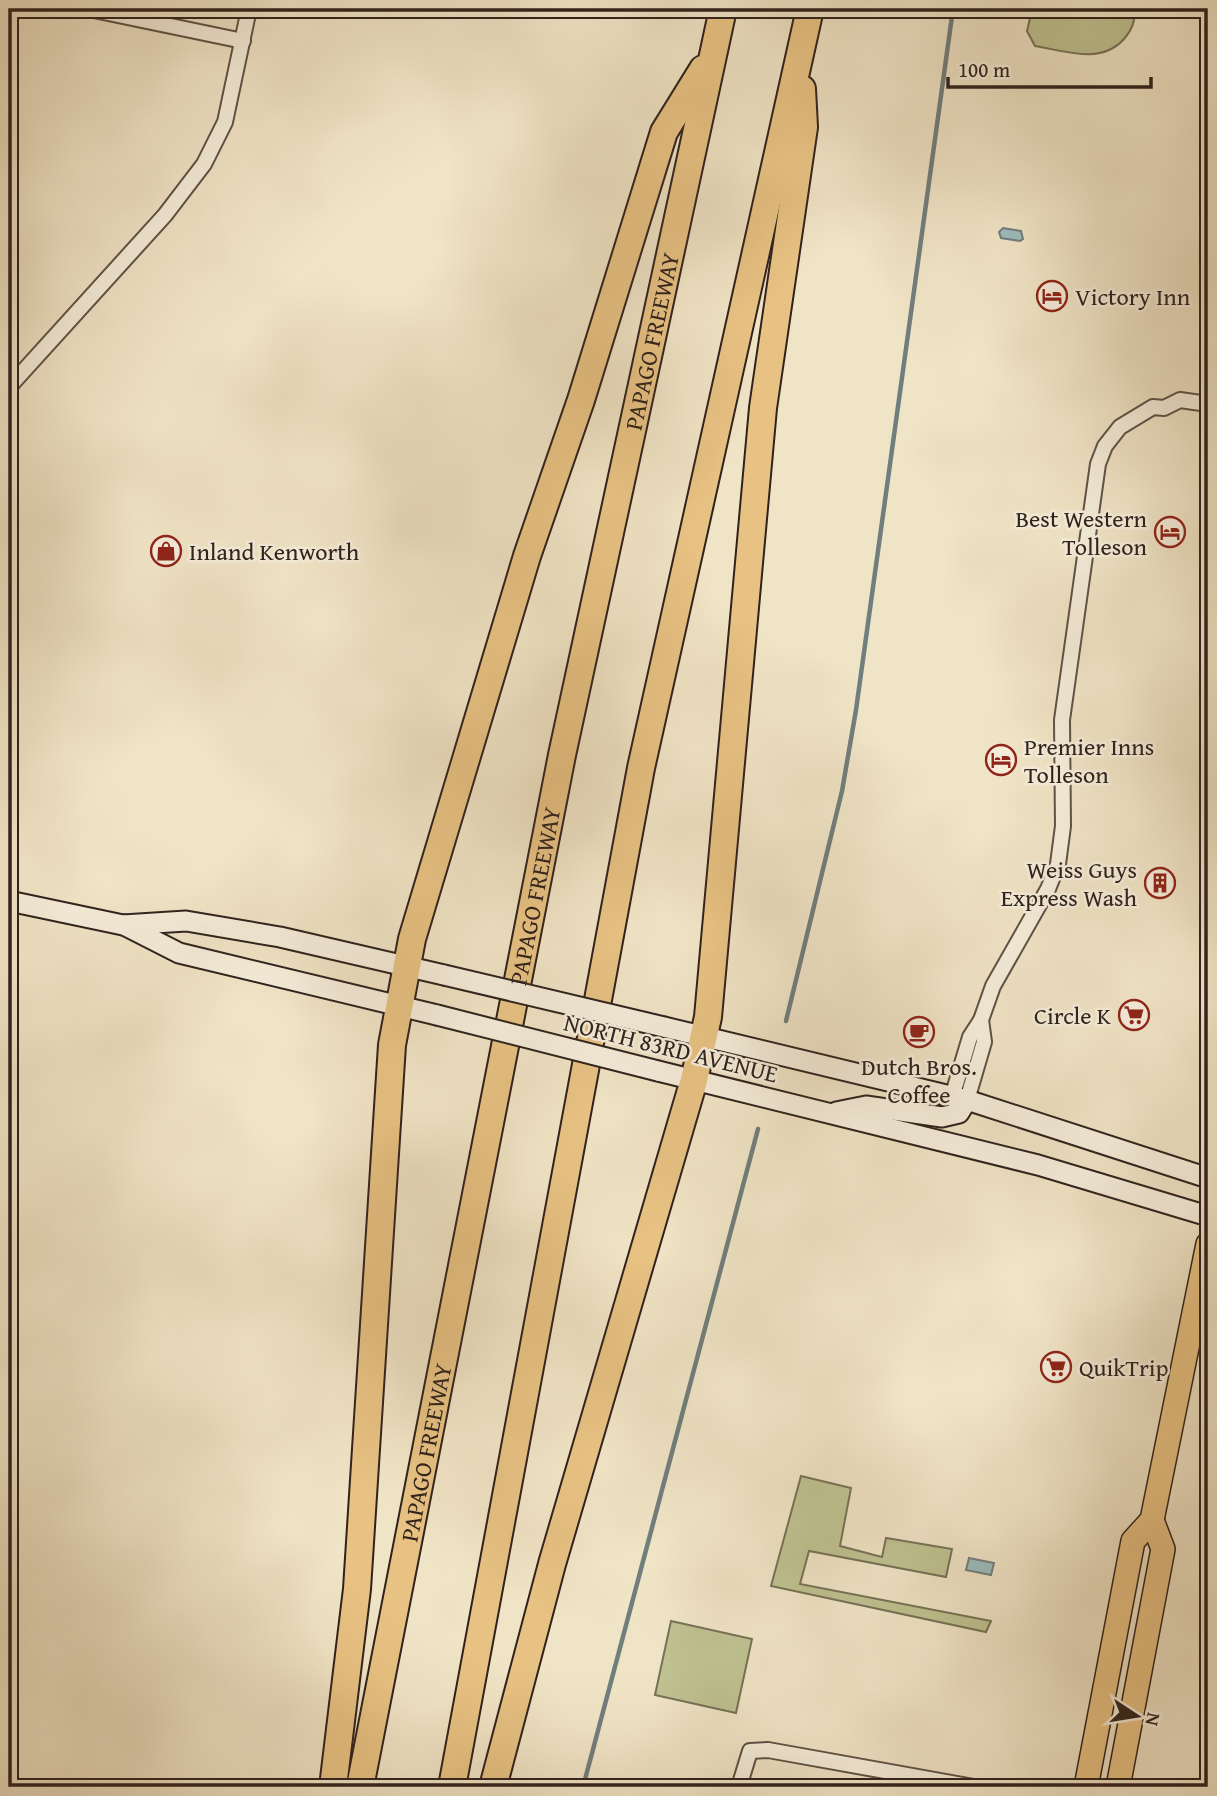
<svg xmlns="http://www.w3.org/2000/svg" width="1217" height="1796" font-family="'Gentium Book Plus',serif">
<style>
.green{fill:#bfc291;stroke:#777257;stroke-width:2}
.water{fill:#9dbcbe;stroke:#717e7e;stroke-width:2}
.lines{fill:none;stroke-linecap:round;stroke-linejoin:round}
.stream{stroke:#717e7e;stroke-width:4.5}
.minor-casing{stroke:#5f5247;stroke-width:18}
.secondary-casing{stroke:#2f221d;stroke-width:23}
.primary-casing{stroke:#2f221d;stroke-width:26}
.motorway-casing{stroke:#2f221d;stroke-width:30}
.minor{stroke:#f5edda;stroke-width:14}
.secondary{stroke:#f5edda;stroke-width:19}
.primary{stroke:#e8c283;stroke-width:23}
.motorway{stroke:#e8c283;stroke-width:26}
.secondary-bridge-casing{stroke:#2f221d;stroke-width:23;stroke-linecap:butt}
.secondary-bridge{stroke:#f5edda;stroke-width:19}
.labels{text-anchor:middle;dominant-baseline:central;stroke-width:5;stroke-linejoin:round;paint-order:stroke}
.poi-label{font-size:24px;fill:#2f221d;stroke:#f5edda;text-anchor:start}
.street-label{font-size:24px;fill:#2f221d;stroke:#f5edda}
</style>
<rect width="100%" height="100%" fill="#f0e4c6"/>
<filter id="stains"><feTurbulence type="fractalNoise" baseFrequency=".00286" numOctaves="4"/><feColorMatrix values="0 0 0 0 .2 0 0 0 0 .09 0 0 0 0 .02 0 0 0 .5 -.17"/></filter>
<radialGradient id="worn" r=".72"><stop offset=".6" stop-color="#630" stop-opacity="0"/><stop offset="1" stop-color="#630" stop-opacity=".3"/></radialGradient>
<g class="green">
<path d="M1032,9H1134C1136,21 1132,30 1124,39C1101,65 1065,51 1035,46L1027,31Z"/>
<polygon points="801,1476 851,1488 840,1546 882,1557 886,1538 952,1549 946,1577 809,1551 800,1584 991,1621 986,1632 771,1586"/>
<polygon points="671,1621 752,1639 736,1713 655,1695"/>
</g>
<g class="water">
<polygon points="1003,228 1021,231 1023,239 1020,241 1001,238 999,232"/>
<polygon points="969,1558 994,1563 991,1575 966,1570"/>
</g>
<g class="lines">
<g class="stream">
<polyline points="786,1021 842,791 856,710 953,9"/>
<polyline points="583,1787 758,1129"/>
</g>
<g class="minor-casing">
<g id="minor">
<polyline points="89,9 243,41"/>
<polyline points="9,387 165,215 204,164 225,122 249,9"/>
<polyline points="952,1097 970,1037 981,1020 993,986 1048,889 1058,864 1063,826 1062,720 1098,464 1105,446 1120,427 1153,407 1164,408 1180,400 1208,404"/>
<polyline points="967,1100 984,1042 981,1020"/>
<polyline points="739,1787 750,1751 768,1750 974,1787"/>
</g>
</g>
<g class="secondary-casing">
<g id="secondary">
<polyline points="9,901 123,925 186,921 280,937 444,975"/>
<polyline points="124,925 179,953 437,1015"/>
<polyline points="664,1027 967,1100 1208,1178"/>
<polyline points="658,1071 1038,1165 1208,1216"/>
<polyline points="836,1112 866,1106 942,1117 959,1113 967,1100"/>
</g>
</g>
<g class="primary-casing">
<g id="primary">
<polyline points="1086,1787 1133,1541 1152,1520 1208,1244"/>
<polyline points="1118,1787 1163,1549 1152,1520"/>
</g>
</g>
<g class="motorway-casing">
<g id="motorway">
<polyline points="333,1787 357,1589 392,1045 412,939 527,556 581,400 664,132 703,69"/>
<path id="s1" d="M360,1787L562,755L723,9"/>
<polyline points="452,1787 641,768 810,9"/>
<polyline points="493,1787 552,1564 694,1080 708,1017 763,408 804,127 802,89"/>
</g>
</g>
<use href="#minor" class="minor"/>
<use href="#secondary" class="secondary"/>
<use href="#primary" class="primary"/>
<use href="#motorway" class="motorway"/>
<g class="secondary-bridge-casing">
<g id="secondary-bridge">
<polyline points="444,975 664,1027"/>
<polyline points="437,1015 658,1071"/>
</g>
</g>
<use href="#secondary-bridge" class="secondary-bridge"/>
</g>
<defs>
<g id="hotel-ring" transform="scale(1.575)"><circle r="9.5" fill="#f5edda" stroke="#8f2418" stroke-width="1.5"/><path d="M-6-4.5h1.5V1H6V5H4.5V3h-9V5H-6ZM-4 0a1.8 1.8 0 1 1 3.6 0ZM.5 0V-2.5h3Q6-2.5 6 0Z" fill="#8f2418"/></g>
<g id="shop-ring" transform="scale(1.575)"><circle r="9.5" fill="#f5edda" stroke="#8f2418" stroke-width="1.5"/><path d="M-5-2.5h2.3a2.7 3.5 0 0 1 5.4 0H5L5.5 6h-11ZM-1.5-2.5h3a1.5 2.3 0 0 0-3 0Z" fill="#8f2418"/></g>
<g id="building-ring" transform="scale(1.575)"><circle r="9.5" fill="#f5edda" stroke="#8f2418" stroke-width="1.5"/><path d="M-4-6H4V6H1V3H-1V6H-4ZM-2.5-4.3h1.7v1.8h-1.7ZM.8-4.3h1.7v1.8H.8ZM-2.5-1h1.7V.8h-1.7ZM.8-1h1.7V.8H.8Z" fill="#8f2418"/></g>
<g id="supermarket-ring" transform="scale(1.575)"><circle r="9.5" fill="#f5edda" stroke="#8f2418" stroke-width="1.5"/><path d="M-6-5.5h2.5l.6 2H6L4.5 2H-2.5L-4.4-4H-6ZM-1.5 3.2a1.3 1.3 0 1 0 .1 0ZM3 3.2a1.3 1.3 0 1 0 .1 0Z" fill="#8f2418"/></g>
<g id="cafe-ring" transform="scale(1.575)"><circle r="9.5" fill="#f5edda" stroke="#8f2418" stroke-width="1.5"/><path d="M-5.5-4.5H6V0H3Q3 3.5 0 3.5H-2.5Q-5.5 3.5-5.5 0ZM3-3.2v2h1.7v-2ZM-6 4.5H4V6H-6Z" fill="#8f2418"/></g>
</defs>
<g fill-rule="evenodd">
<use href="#hotel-ring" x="1052" y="296"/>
<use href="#hotel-ring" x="1170" y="532"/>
<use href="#shop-ring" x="166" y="551"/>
<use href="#hotel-ring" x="1001" y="760"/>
<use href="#building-ring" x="1160" y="883"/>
<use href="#supermarket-ring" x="1134" y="1015"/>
<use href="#cafe-ring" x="919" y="1032"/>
<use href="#supermarket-ring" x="1056" y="1367"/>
</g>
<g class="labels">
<g class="poi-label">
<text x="1075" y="296">Victory Inn</text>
<text x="1147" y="518" text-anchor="end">Best Western<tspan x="1147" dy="28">Tolleson</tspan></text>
<text x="189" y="551">Inland Kenworth</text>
<text x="1024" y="746">Premier Inns<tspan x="1024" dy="28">Tolleson</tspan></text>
<text x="1137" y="869" text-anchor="end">Weiss Guys<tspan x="1137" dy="28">Express Wash</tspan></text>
<text x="1111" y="1015" text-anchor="end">Circle K</text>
<text x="919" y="1066" text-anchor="middle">Dutch Bros.<tspan x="919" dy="28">Coffee</tspan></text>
<text x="1079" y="1367">QuikTrip</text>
</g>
<g class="street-label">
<text stroke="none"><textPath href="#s1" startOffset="1475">PAPAGO FREEWAY</textPath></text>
<text stroke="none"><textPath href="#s1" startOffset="908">PAPAGO FREEWAY</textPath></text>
<text transform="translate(671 1048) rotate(14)">NORTH 83RD AVENUE</text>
<text stroke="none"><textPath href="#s1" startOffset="341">PAPAGO FREEWAY</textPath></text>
</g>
</g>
<rect width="1217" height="1796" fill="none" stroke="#f0e4c6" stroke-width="35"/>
<rect x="10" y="10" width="1196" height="1775" fill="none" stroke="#2f221d" stroke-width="3.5"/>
<rect x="18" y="18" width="1182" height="1761" fill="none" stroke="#2f221d" stroke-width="2"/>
<g transform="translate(1137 1716) rotate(102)" stroke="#f5edda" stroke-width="5" paint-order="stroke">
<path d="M0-5L12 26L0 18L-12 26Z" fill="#2f221d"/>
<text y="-10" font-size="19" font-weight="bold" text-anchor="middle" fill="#2f221d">N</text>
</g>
<path d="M948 77v10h203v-10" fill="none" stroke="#2f221d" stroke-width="3.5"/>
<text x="958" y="77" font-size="21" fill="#2f221d" stroke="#f5edda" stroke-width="5" paint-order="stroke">100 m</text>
<rect width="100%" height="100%" filter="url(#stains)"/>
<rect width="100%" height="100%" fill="url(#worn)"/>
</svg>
